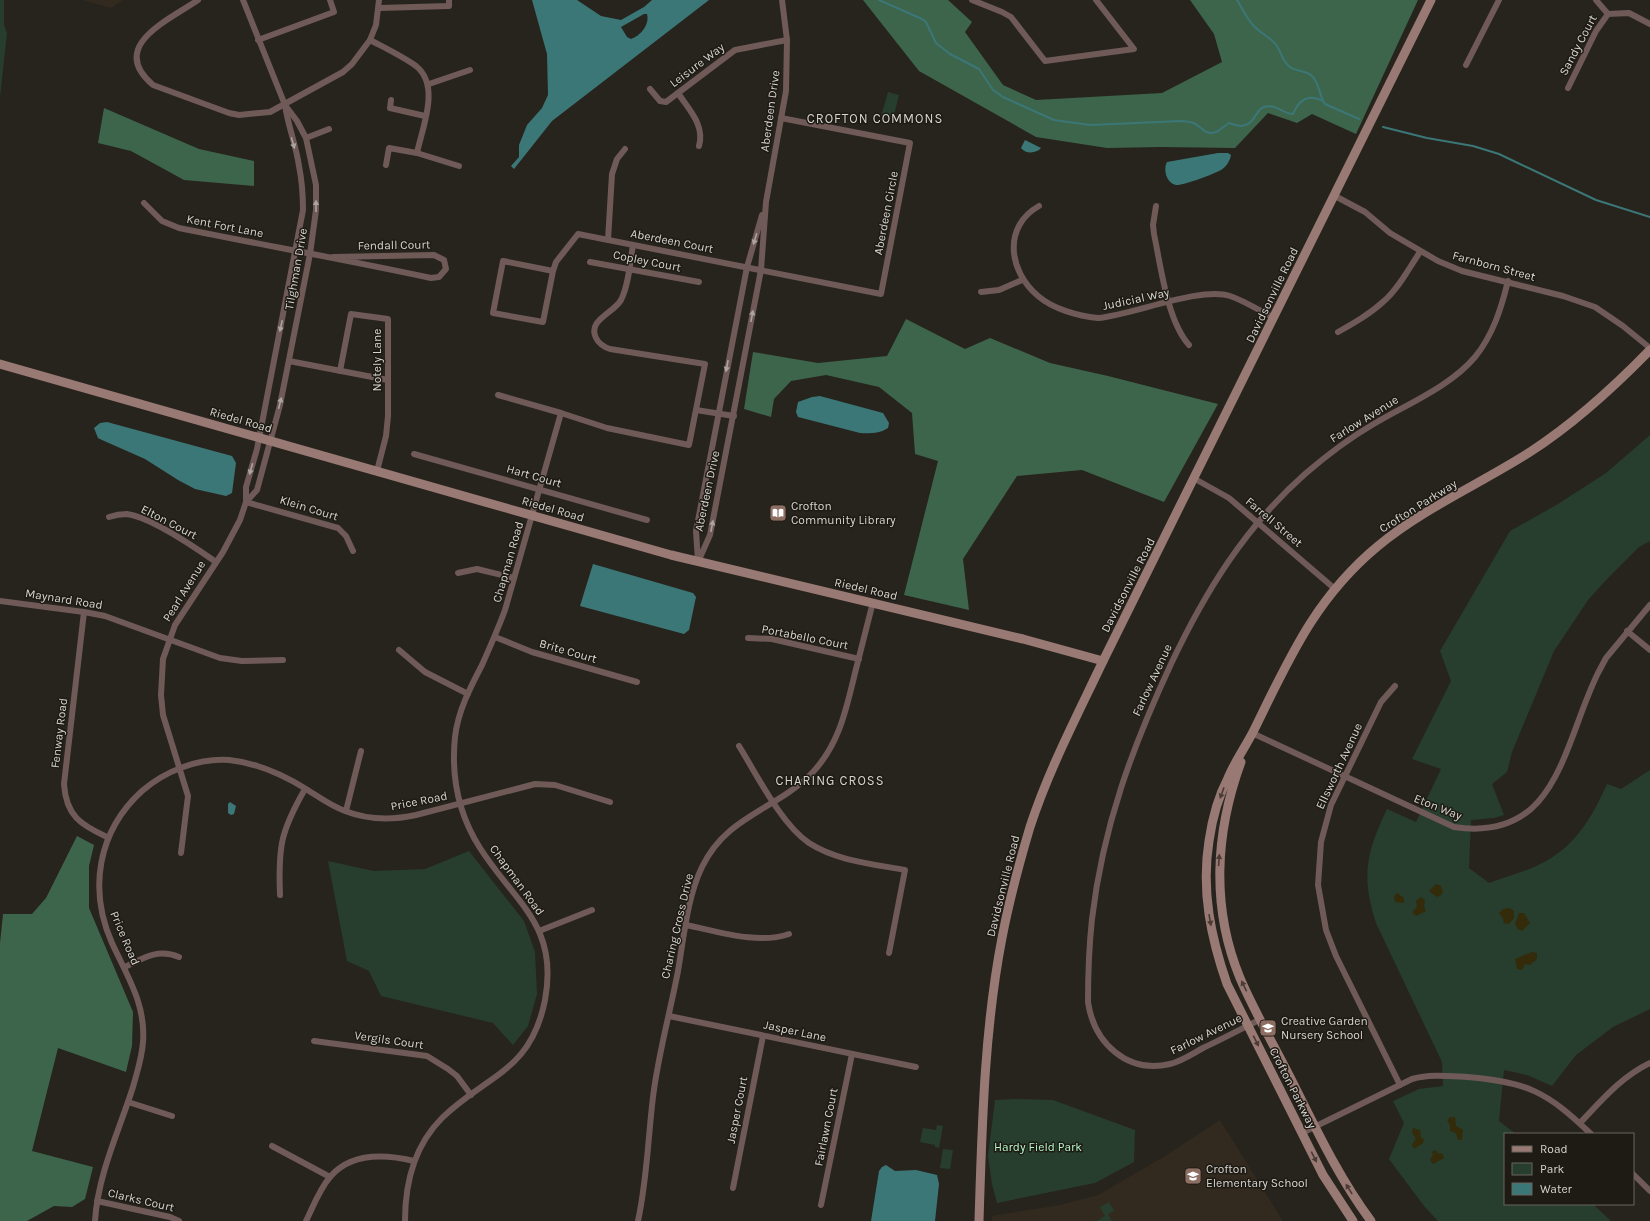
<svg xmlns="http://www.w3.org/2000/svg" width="1650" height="1221" font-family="Karla,sans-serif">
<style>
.built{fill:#322a1f}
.green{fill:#273e2e}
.forest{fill:#3d654b}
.sand{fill:#332b09}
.water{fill:#3c7777;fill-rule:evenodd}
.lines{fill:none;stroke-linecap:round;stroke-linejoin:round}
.stream{stroke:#3c7777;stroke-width:2}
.street{stroke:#6f5a57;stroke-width:6}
.secondary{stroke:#997973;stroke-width:9}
.oneway{fill:#ada3a0}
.oneway2{fill:#493b35}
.labels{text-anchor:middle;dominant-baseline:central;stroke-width:3;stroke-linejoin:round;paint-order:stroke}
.street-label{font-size:12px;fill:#d7d4d0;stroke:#1e1a14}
.poi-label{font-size:12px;fill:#d7d4d0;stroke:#1e1a14;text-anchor:start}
.park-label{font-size:12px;fill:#b3f7c9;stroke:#1e1a14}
.neighbourhood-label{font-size:13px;letter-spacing:1px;fill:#d7d4d0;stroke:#1e1a14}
</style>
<rect width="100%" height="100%" fill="#27231d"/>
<g class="built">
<polygon points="83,0 123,0 111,8"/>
<polygon points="1220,1120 1283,1221 992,1221 992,1216 1060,1205 1098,1195 1162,1158"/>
</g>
<g class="green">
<polygon points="0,0 4,0 4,25 7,33 0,97"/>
<polygon points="888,92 899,95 893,119 881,116"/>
<path d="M1650,435V541L1639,547L1607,579L1588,600L1554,651L1512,752L1507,772L1492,784L1504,815L1494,818L1471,820L1469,868L1489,883C1507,876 1529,871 1546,861C1577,844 1593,815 1607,784L1621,789L1650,770V1009L1613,1027L1576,1055L1552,1086L1527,1075L1504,1070L1499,1121L1516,1134H1505V1204H1593L1611,1221H1438L1424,1206L1389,1159L1404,1123L1393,1101L1419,1089L1443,1086L1442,1062L1376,923C1361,876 1366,853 1387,809L1416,822L1441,769L1412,759L1451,681L1440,651L1510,531L1558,504L1606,473Z"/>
<polygon points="469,851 524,921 535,952 537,994 528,1026 513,1045 493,1023 381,996 369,971 347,961 328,861 374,871 425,869"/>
<polygon points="1014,1099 1053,1100 1135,1130 1134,1162 1095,1183 997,1203 992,1184 988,1156 995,1100"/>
<polygon points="937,1125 943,1126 939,1148 935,1147 935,1145 920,1142 923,1128 936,1130"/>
<polygon points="943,1149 953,1150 950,1169 940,1168"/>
<polygon points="1109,1202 1114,1211 1108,1214 1112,1221 1097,1221 1105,1216 1100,1207"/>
</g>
<g class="forest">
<polygon points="863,0 948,0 972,22 965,32 1003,85 1036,100 1162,93 1222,62 1214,34 1190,0 1418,0 1356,134 1312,114 1297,123 1268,113 1235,148 1161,147 1107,148 1036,137 919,71"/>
<polygon points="104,108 199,149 254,161 254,186 184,180 131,151 98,143"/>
<polygon points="906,319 965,349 990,338 1050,363 1108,376 1218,404 1164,502 1082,470 1017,476 963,559 969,610 904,595 938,461 915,454 912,413 879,387 826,375 791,381 774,399 771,417 744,409 753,352 818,363 887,356"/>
<polygon points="77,836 94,845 89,866 89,908 133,1012 132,1046 126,1072 58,1048 32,1151 93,1167 85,1199 72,1207 54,1206 27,1221 0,1221 0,943 3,914 32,914 46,898"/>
</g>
<g class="sand">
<polygon points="1436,884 1441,886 1443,892 1441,895 1437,897 1429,891"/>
<polygon points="1397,893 1404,898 1404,903 1395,902 1394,896"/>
<polygon points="1421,897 1425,900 1424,906 1426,911 1416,916 1412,912 1417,907 1416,901"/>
<polygon points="1509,908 1514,911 1514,918 1509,924 1503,923 1504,920 1499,913 1503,909"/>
<polygon points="1519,913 1524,913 1530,923 1522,931 1518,929 1515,924"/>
<polygon points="1532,952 1537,953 1537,959 1530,965 1525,964 1522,970 1517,969 1515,959"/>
<polygon points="1450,1117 1455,1117 1456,1126 1463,1130 1462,1140 1458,1140 1456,1133 1450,1131 1450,1125 1447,1120"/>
<polygon points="1413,1128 1420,1130 1421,1137 1424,1140 1423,1143 1414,1149 1412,1145 1416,1138 1412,1133"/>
<polygon points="1435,1150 1438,1153 1443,1154 1444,1158 1433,1164 1430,1160 1433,1155 1432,1152"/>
</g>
<g class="water">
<path d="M532,0H577L601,16L621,20L644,7L652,0H709L552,121L514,169L511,166L519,157V145L527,125L542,108L548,95L547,54ZM644,14H647C650,25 640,36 631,39L627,37L621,27Z"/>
<path d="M1025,140L1041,148L1039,150C1033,153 1026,154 1021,148Z"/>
<path d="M1218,153H1228L1231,155C1230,161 1226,167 1221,170C1214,174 1182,186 1176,185C1166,183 1163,169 1167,162Z"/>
<path d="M820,396L883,413L889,423L888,428C881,433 869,434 860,433L798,417L796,412L798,402L812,397Z"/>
<polygon points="107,422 232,456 236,463 232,493 226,496 195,489 178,480 145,459 102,440 98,438 94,428 100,423"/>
<polygon points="593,564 693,593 696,597 689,630 684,634 580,606"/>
<polygon points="230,802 236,806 234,814 231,815 228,813 228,804"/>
<polygon points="886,1165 895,1171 916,1170 937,1175 939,1184 935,1221 871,1221 879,1171 882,1167"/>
</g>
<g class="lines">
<g class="stream">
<path d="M879,0L922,19L926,22L936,43L950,54L979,69L993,90L1003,97L1054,120L1090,125L1181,121C1186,121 1190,122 1194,123C1202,127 1205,136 1216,132C1221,130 1224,126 1229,123C1233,124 1237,126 1241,126C1256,125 1255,109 1264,107C1276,103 1282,114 1293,114C1299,100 1308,93 1323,101"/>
<path d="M1237,0C1243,9 1246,18 1254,26C1261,34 1271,37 1277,46C1282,54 1282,61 1290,67C1297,72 1306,70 1312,76C1320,84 1319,96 1325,104L1359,119"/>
<polyline points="1383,127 1427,138 1473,146 1499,154 1596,200 1650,217"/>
</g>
<g class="street">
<path d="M198,0C169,20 107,46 153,85L229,113L239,115L270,112L343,72L352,64L370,40L376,25L379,0"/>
<polyline points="243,0 285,105 297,121 306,138 316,185 316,210 310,254 280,405 257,490 246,502"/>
<polyline points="972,0 1002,12 1011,17 1045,61 1134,49 1096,0"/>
<polyline points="1596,0 1608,14 1629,13 1650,24"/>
<polyline points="379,8 449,6 449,0"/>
<polyline points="258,40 334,12 330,0"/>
<path d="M370,40C385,48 402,56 416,66C441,86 422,128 417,153"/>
<polyline points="1466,65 1499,0"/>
<polyline points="429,84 470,70"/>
<polyline points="1568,88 1596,31 1608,14"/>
<polyline points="650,89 660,101 666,102 735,50 787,40"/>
<path d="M678,93C689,110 705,125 699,146"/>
<polyline points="391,100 390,108 425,116"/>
<polyline points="306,138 329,129"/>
<polyline points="386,165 389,148 417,153 459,166"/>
<polyline points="1335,196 1365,212 1390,233 1438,261 1462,271 1563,296 1595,307 1623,326 1650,348"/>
<path d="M144,203L162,221L179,228C263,245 347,260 431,278L439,277L446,269L444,260L434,255L333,257"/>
<path d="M1039,206C1003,226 1008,271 1038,296C1053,309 1078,316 1098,318C1132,315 1201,286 1230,296C1245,301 1260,311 1274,318"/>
<path d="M1156,206L1153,225L1154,234C1161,267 1167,320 1189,345"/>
<polyline points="608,240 612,174 617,159 625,149"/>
<polyline points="590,262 699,282"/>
<polyline points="553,271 503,261 493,313 543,322 553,271 556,262 578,234 881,294 910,143 781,118"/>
<polyline points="981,292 999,290 1022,280"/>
<path d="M1338,332C1354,323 1370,314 1384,301C1399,288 1409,268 1420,252"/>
<polyline points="289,361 388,380"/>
<polyline points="340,371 351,314 388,319 388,416 386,436 377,471"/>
<polyline points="498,395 561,413"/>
<polyline points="696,410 734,416"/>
<polyline points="414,454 647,520"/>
<polyline points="1195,479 1229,498 1335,589"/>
<polyline points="246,502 338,528 346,536 353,551"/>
<path d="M109,517C115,515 121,514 127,514C150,517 196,548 216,562"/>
<polyline points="698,561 696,531 747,267 762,215"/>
<polyline points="698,562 710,535 761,270 766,202 786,91 787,40 782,0"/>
<polyline points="458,573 477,569 514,578"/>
<polyline points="0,601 84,612 105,616 220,658 242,661 283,660"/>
<path d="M84,612L64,784C66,816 81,825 107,837"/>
<polyline points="1627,631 1650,650"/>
<polyline points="495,637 532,652 637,682"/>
<polyline points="748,638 772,639 859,659"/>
<polyline points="399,650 425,672 468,694"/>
<polyline points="1395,686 1381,702 1331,805 1321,842 1318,885 1326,930 1336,956 1400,1085"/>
<path d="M1252,733L1454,827C1558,843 1563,744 1598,673L1606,658L1650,605"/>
<path d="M739,746C757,775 781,824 809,843C837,861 873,864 905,870L889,953"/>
<polyline points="346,811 361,751"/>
<path d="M181,853L188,796L163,715L161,695L163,659L175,625L223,552L240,520L246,502V487L257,449L303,210C303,195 302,181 299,166C296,145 288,126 285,105"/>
<path d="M280,895C278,846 281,831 305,789"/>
<path d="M686,925C717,931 758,945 789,934"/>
<polyline points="539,931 592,910"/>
<path d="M125,967C143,958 158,948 179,957"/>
<polyline points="669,1016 916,1067"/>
<path d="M1261,1019C1241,1029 1222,1039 1203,1048C1192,1054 1182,1061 1170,1064C1127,1074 1094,1043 1088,1002C1088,975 1089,947 1092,919C1103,826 1132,748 1171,664C1205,592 1245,527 1305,474C1326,456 1348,439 1372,425C1405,405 1450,387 1475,357C1493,335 1501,309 1508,281"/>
<polyline points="314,1041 427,1056 448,1069 457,1076 471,1095"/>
<polyline points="128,1102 172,1116"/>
<path d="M1580,1123C1602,1100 1621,1077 1650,1063"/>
<path d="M1302,1133L1412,1079C1430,1074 1448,1076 1467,1077C1528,1082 1547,1092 1591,1134"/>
<polyline points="272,1146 330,1177"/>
<polyline points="1633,1174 1650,1191"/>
<polyline points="733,1188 763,1036"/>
<polyline points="97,1201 170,1217 179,1221"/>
<polyline points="821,1205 852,1054"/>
<path d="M95,1221C98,1174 119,1131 133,1087C137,1072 142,1058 143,1042C146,1004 127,976 112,943C88,889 98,831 142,791C165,771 198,758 229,760C258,763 282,774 306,789C319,797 331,806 345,811C368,820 393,820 416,815L535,784L555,785L610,802"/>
<path d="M306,1221C313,1207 319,1190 330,1177C351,1152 385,1154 414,1161"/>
<path d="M405,1221C405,1183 414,1146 442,1118C486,1075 531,1072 545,1000C559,925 515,903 480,848C459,815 451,776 455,737C458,711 470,688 482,665C490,647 498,629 505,610L561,413L607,428L689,445L705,364L610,349C604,347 599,344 596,338C587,320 614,313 621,300C629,284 630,262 633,245"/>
<path d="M638,1221C647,1180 648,1138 653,1097C658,1055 670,1013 678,971C684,937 687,898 702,867C727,815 776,810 812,773C839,745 846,710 855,673C861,649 867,626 873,602"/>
</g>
<g class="secondary">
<polyline points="0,364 671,555 1023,639 1103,661"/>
<path d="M1241,762C1215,833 1211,908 1240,978C1255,1013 1275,1047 1292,1081C1316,1129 1339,1178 1371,1221"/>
<path d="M979,1221C982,1127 984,1031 1002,938C1009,901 1019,864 1030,827C1049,769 1077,716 1103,661L1431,0"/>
<path d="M1353,1221L1323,1175L1227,984C1211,938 1201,891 1209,841C1212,820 1218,797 1228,778C1235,761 1246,746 1254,730C1289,659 1315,598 1378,546C1424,508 1480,484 1530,452C1575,423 1613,388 1650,350"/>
</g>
</g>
<defs><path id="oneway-solid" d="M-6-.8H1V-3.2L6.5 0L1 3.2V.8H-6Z"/></defs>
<g class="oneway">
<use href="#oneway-solid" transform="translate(293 143) rotate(74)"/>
<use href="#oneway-solid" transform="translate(316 206) rotate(-90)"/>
<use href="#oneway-solid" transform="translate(755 239) rotate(107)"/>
<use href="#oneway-solid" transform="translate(752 316) rotate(-79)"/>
<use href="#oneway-solid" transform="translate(281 326) rotate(102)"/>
<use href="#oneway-solid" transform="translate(727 366) rotate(101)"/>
<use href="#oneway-solid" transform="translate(280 403) rotate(-76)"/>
<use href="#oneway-solid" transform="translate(251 469) rotate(106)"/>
<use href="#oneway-solid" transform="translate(712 526) rotate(-79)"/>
</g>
<g class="oneway2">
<use href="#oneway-solid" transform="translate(1222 793) rotate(110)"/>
<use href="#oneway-solid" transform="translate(1219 860) rotate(-86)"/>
<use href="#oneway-solid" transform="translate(1210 920) rotate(80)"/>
<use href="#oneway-solid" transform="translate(1244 986) rotate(-116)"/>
<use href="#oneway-solid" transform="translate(1256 1041) rotate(63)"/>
<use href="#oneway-solid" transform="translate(1314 1157) rotate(63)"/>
<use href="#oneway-solid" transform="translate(1349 1189) rotate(-122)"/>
</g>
<defs>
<g id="library-square" transform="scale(0.9)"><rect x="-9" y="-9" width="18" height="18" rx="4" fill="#8d6e63" stroke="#1e1a14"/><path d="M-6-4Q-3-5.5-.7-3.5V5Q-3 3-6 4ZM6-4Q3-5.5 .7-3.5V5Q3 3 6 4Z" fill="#fff"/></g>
<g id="school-square" transform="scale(0.9)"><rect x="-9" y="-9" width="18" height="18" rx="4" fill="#8d6e63" stroke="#1e1a14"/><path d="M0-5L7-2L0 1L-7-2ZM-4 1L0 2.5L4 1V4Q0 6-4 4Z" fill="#fff"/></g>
</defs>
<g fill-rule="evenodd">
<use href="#library-square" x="778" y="513"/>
<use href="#school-square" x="1268" y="1028"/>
<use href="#school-square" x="1193" y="1176"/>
</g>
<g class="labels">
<g class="street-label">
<text transform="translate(1578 45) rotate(-62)">Sandy Court</text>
<text transform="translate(697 65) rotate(-37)">Leisure Way</text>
<text transform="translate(770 111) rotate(-82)">Aberdeen Drive</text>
<text transform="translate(886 213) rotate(-79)">Aberdeen Circle</text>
<text transform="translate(225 226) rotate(11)">Kent Fort Lane</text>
<text transform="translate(672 241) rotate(11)">Aberdeen Court</text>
<text transform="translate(394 245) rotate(-1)">Fendall Court</text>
<text transform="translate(647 261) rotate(11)">Copley Court</text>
<text transform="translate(1494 266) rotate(15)">Farnborn Street</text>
<text transform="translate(296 269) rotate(-80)">Tilghman Drive</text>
<text transform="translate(1272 295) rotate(-64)">Davidsonville Road</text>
<text transform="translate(1136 299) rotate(-12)">Judicial Way</text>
<text transform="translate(377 360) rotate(-90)">Notely Lane</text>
<text transform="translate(1364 419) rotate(-32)">Farlow Avenue</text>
<text transform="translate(241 420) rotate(16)">Riedel Road</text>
<text transform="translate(534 476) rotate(16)">Hart Court</text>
<text transform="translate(707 491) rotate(-78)">Aberdeen Drive</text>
<text transform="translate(1418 506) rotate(-32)">Crofton Parkway</text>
<text transform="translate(309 508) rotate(17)">Klein Court</text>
<text transform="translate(553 509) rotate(16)">Riedel Road</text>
<text transform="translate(169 522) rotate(27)">Elton Court</text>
<text transform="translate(1274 522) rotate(40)">Farrell Street</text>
<text transform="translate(508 562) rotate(-74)">Chapman Road</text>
<text transform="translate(1128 585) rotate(-63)">Davidsonville Road</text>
<text transform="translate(866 589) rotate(13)">Riedel Road</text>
<text transform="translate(184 591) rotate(-58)">Pearl Avenue</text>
<text transform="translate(64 599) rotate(9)">Maynard Road</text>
<text transform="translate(805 637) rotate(11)">Portabello Court</text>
<text transform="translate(568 651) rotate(16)">Brite Court</text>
<text transform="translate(1152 680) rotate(-65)">Farlow Avenue</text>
<text transform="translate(59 733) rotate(-83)">Fenway Road</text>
<text transform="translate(1339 766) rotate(-65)">Ellsworth Avenue</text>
<text transform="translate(419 801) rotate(-11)">Price Road</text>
<text transform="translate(1438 807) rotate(22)">Eton Way</text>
<text transform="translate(517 880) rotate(54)">Chapman Road</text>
<text transform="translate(1003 886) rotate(-76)">Davidsonville Road</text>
<text transform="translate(677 926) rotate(-77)">Charing Cross Drive</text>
<text transform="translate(125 938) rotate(67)">Price Road</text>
<text transform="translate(795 1031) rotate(12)">Jasper Lane</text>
<text transform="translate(1206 1034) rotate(-26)">Farlow Avenue</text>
<text transform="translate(389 1040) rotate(8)">Vergils Court</text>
<text transform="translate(1293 1088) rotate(63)">Crofton Parkway</text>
<text transform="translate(737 1110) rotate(-79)">Jasper Court</text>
<text transform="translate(826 1127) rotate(-79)">Fairlawn Court</text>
<text transform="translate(141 1200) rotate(13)">Clarks Court</text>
</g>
<g class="poi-label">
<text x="791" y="506">Crofton<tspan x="791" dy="14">Community Library</tspan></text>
<text x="1281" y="1021">Creative Garden<tspan x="1281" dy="14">Nursery School</tspan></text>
<text x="1206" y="1169">Crofton<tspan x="1206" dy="14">Elementary School</tspan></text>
</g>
<g class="park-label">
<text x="1038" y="1147">Hardy Field Park</text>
</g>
<g class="neighbourhood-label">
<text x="875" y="118">CROFTON COMMONS</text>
<text x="830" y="780">CHARING CROSS</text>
</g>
</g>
<rect x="1504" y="1133" width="130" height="72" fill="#1e1a14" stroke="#68645f"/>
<rect x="1512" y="1146" width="20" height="6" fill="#997973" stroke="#68645f"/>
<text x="1540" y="1153" font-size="12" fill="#d7d4d0">Road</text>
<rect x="1512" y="1163" width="20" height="12" fill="#273e2e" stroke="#68645f"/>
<text x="1540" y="1173" font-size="12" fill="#d7d4d0">Park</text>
<rect x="1512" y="1183" width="20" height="12" fill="#3c7777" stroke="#68645f"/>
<text x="1540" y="1193" font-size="12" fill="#d7d4d0">Water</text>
</svg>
